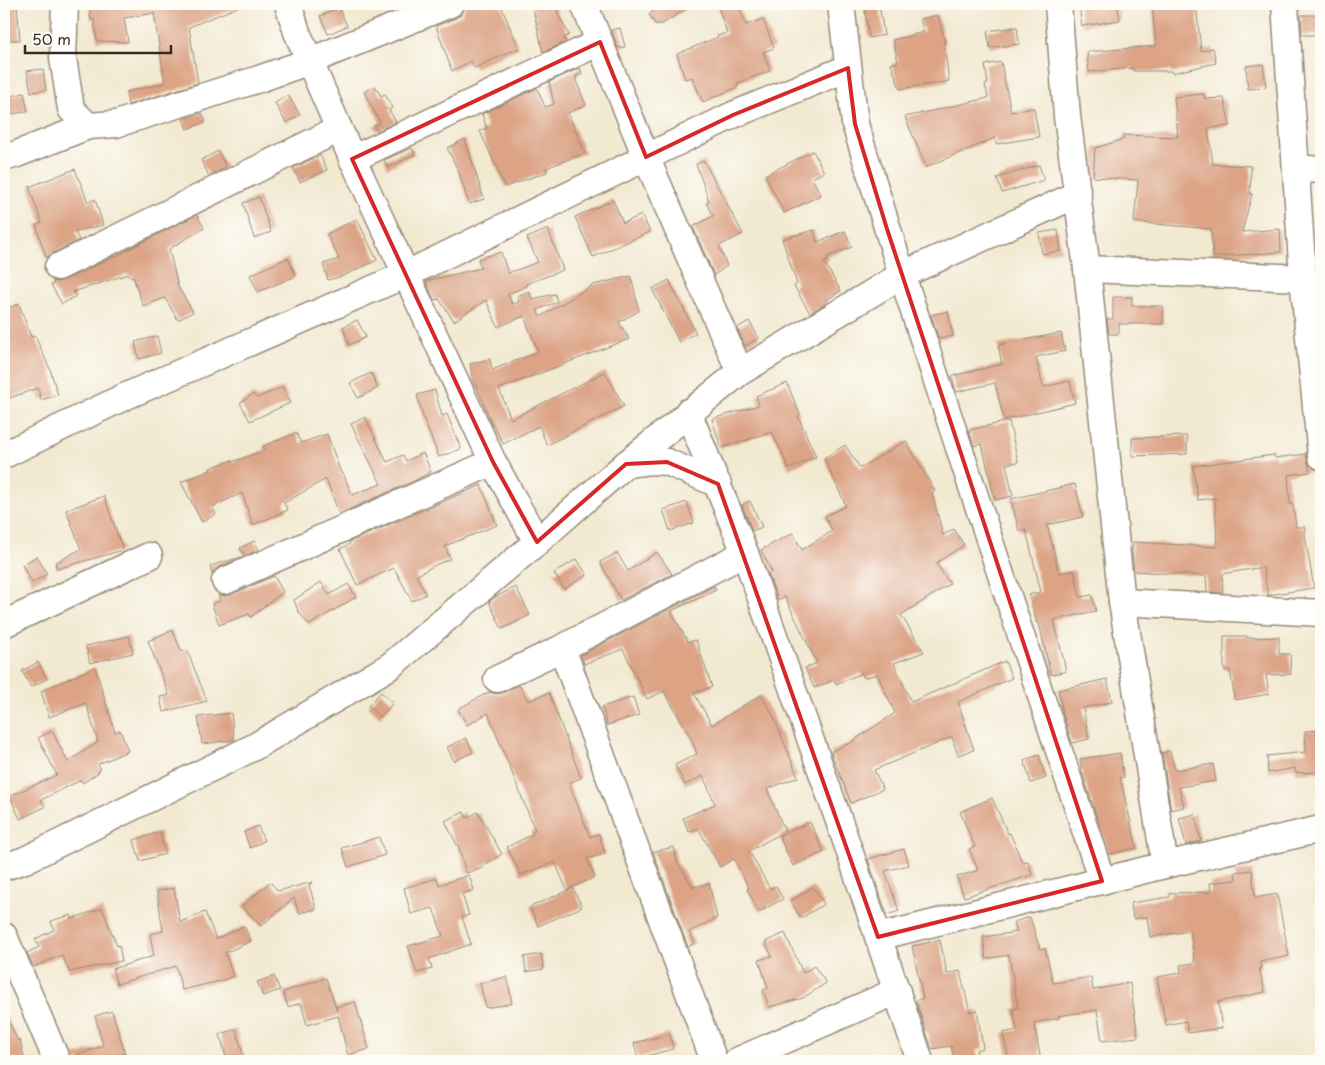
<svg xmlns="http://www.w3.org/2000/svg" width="1325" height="1065" font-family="'Playpen Sans',sans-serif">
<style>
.building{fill:#dca385}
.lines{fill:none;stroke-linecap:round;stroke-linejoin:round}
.minor-casing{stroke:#968a78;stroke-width:29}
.minor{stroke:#fff;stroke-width:26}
.marked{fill:none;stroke:#d62828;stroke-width:4;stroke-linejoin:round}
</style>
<rect width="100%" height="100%" fill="#fdfcf7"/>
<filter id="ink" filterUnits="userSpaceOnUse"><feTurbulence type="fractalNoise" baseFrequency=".02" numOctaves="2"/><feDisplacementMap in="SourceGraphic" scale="10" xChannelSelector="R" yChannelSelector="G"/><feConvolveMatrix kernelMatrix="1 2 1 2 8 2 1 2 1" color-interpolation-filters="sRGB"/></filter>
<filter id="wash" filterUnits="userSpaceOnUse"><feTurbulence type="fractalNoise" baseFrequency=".0096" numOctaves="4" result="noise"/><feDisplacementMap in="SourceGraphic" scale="20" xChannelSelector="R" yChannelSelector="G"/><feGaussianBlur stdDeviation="1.12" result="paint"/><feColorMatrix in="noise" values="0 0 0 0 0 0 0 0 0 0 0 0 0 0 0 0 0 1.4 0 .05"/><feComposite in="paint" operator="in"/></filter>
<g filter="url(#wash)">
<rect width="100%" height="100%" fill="#f2e9d1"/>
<g id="blocks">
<g class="building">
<polygon points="4,4 17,4 20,40 4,40"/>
<polygon points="89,4 190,4 190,10 206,4 245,4 189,27 198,83 128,105 126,92 165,83 154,13 124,18 128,42 97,41 94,19 91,20"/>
<polygon points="465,4 500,4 519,48 474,68 471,61 452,71 436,26 456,18 462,14 465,7"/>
<polygon points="532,4 556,4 558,14 569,35 564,38 566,42 543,52"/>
<polygon points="665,4 694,4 662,24 655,24 649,14"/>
<polygon points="717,4 738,4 746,25 763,19 774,48 763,52 770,71 737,83 738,87 703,102 692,77 685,79 677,54 718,37 717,36 727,33"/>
<polygon points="864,4 879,4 884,35 869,38"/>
<polygon points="1091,4 1117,4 1120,20 1082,26 1079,6"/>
<polygon points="1152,4 1196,4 1201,51 1213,48 1216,63 1172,73 1171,71 1133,71 1133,68 1089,72 1087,52 1156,46"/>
<polygon points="339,8 347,26 328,34 320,16"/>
<polygon points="938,15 945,43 944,43 949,81 900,89 891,64 898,62 893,40 924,32 920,19"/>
<polygon points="1301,15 1321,15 1321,35 1302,35"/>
<polygon points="1017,27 1019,44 990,48 987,31"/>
<polygon points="620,28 625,47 618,48 611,30"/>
<polygon points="1001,62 1011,112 1034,108 1039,137 996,144 995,138 926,167 905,117 988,98 985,84 988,84 985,65"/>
<polygon points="1263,64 1266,87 1248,89 1246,66"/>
<polygon points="580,68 582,73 576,76 577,78 575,78 586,105 568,113 585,153 546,168 547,172 505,187 480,131 487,128 482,114 537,88 545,107 554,104 549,82"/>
<polygon points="43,69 46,90 31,92 27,71"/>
<polygon points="375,86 381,96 385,94 392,108 389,110 396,122 377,131 374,126 380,122 364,92"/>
<polygon points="24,93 28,111 4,116 4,98"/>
<polygon points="1204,94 1205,99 1224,98 1230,126 1208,128 1213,164 1251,166 1250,194 1252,194 1242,232 1280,229 1281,252 1213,257 1211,229 1134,222 1138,180 1093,177 1095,148 1124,139 1123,135 1178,137 1174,97"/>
<polygon points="288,95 300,115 286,123 275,103"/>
<polygon points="202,113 206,122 187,129 183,119"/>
<polygon points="465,139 484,199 469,204 458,170 447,148"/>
<polygon points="412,148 415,154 388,168 384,160"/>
<polygon points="218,151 226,167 209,176 201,160"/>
<polygon points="813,151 824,172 812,178 821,195 784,213 765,175"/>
<polygon points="320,155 327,170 300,182 293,168"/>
<polygon points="704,161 743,234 719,246 727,266 714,275 693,227 713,216 706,203 709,201 696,164"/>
<polygon points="1039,165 1044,180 1002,193 997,178"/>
<polygon points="75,169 88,202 95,199 103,225 75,232 79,240 51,254 46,258 36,225 42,223 29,187"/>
<polygon points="259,197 271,232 254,238 243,203"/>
<polygon points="613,200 623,223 642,215 650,232 593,257 575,217"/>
<polygon points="197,215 204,228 169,249 178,287 193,312 178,320 165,298 143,306 133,276 130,277 128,274 73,292 76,296 62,304 51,285 54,284 53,281 57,282 65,280 109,259 119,255 135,246"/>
<polygon points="357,219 377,260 343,276 328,280 323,264 339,259 327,234"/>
<polygon points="548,229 563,270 526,284 527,286 508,294 512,304 519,302 517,296 529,291 532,299 555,294 557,302 537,310 540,317 593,285 631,276 639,311 619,322 629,339 499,389 511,419 605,372 624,406 547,445 539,426 503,444 489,416 473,379 470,364 490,359 492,370 538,352 524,316 498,327 486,300 454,321 439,299 434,300 426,281 481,268 478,259 501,252 508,273 538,262 527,238"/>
<polygon points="814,230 817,242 845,231 852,247 827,257 828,261 824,262 841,291 826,300 827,302 810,313 794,286 797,284 782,239"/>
<polygon points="1058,230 1061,251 1042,254 1039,233"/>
<polygon points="288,258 296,276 258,292 250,275"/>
<polygon points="669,280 696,333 679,342 652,289"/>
<polygon points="1113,297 1132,297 1132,306 1163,306 1163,324 1119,324 1119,334 1109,334 1107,319 1113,319"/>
<polygon points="19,304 31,337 35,336 50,369 58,395 41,400 38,388 4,400 4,309"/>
<polygon points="948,311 953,336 939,339 931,315"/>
<polygon points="357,320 366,337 349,345 343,327"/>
<polygon points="749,321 759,338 745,346 737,328"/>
<polygon points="1061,333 1065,351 1036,357 1043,387 1070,381 1075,403 1004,420 995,383 956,392 952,376 1002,364 998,345"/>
<polygon points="157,336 161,353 139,359 135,342"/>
<polygon points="371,373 378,388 358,398 350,383"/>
<polygon points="787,383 800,415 798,416 816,457 789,469 772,432 721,448 712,419 759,405 756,396"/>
<polygon points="283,387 290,403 250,421 240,403 253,394 257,398"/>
<polygon points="435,390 442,416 447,414 461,449 439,457 424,420 417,395"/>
<polygon points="365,417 387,462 403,455 406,461 423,453 431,472 414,481 339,514 326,479 284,503 288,510 253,525 242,493 212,507 216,514 202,522 181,482 211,470 210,468 232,460 232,462 265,450 263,446 296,433 301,443 327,434 341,473 343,473 352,495 381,484 351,424"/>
<polygon points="1009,421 1018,462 1006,464 1013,496 995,500 982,444 974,446 969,430"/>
<polygon points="1187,436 1187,454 1132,456 1132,438"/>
<polygon points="906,441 935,491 932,493 943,535 954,529 964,545 936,563 950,584 901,615 924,652 894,663 911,702 1005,661 1012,678 958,702 974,750 958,755 952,737 874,770 883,789 851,803 831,752 846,744 847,745 895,713 877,674 864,678 862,673 836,684 834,680 814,688 805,668 817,663 785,597 778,600 768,574 772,572 761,550 793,533 802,550 832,531 825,516 846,506 824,458 845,445 860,468"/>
<polygon points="1306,454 1310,472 1288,475 1290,504 1293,504 1296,527 1305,527 1305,536 1314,588 1268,595 1263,567 1222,574 1223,593 1207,592 1206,576 1134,571 1132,552 1133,542 1217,547 1215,498 1198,500 1193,466 1274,455 1275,458"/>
<polygon points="1075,484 1083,517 1047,525 1059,573 1074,570 1080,597 1092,595 1096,611 1054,620 1066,671 1051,675 1039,623 1037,623 1029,595 1041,592 1026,530 1019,531 1011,499"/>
<polygon points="481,485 497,525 445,546 450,559 435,565 416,576 426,594 412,601 394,568 357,585 340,549 350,544 349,542"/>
<polygon points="104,496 123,550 57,569 55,563 81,549 66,510"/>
<polygon points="750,501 762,527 752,531 742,505"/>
<polygon points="687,502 694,523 670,531 663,510"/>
<polygon points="254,541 259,550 219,567 212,574 210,566 245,556 240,548"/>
<polygon points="657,552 672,574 621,600 600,562 617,553 628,571"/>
<polygon points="37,556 47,574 32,583 22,565"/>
<polygon points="577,559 587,575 564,589 554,573"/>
<polygon points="274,576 283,592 251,617 249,614 219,625 212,604 220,601 218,594 224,596 231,595"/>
<polygon points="321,582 329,595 348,584 356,597 309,625 298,611 294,600"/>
<polygon points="714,586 716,590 671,611 688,642 696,640 712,687 694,693 712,725 761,695 773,715 798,777 767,789 785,831 749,851 770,889 776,886 783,899 759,912 747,889 749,888 734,859 720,867 698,828 689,832 683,818 715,804 703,776 685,785 675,765 697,754 692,740 664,691 647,699 623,649 584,664 581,655"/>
<polygon points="516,587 530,615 502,629 489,602 495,597"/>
<polygon points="172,630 182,652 187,650 207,701 163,712 160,697 169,695 148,641"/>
<polygon points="129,636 133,653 90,663 86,646"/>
<polygon points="1224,636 1247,636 1247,638 1279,637 1279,654 1290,654 1291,674 1266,675 1269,694 1235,700 1230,670 1224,670"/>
<polygon points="38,662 47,679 31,687 22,671"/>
<polygon points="95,667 115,732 120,730 128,751 98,764 101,769 98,771 99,772 83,783 81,780 41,800 45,807 20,819 10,796 57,775 38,738 52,731 68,762 98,742 86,703 49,717 41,691"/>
<polygon points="1107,679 1112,702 1083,708 1089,739 1072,743 1064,718 1058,690"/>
<polygon points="519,685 528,701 549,693 581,778 569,783 590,837 599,834 605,854 587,859 595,877 567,890 555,862 521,875 507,847 533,834 531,831 535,830 488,713 467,725 458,709 489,692 496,694 503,693"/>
<polygon points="381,692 393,703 380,717 368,706"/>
<polygon points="633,697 639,715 607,725 602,707"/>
<polygon points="231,713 234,740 202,744 198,717"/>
<polygon points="1321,730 1321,772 1296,773 1295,768 1268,773 1267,756 1306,752 1305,731"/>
<polygon points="466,738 473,752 454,761 447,747"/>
<polygon points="1170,751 1175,770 1213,764 1216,781 1179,787 1184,807 1171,810 1162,753"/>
<polygon points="1120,753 1124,777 1120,778 1137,848 1109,854 1083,775 1080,759"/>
<polygon points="1039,755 1046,778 1031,783 1024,760"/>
<polygon points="992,798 1008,834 1010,833 1022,862 1028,861 1032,875 964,897 957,877 978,870 969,849 975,847 960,812"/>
<polygon points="464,812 467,818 478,812 502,854 482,866 483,868 466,873 458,845 457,845 445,821"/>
<polygon points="1195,814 1201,841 1186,845 1179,818"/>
<polygon points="810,822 824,852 793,866 779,836"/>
<polygon points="258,826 264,841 250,848 244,832"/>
<polygon points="160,832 165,854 140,861 134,840"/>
<polygon points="379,837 385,855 348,867 342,848"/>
<polygon points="674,847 677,862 693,887 709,883 717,918 689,932 695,943 688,947 653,852"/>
<polygon points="904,849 909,865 885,871 899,911 887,915 868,859"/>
<polygon points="1252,870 1255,898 1277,894 1289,956 1260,962 1261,968 1259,968 1265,992 1218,1002 1222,1028 1188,1033 1186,1021 1166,1025 1157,977 1181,973 1180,965 1195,963 1190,931 1150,937 1147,917 1133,919 1131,903 1170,897 1170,893 1211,892 1210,883 1236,880 1235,872"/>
<polygon points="469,875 474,890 462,894 469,915 462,917 471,944 429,959 432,969 417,973 408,946 443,936 433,908 411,914 404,888 437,878 439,885"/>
<polygon points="270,882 278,891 313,882 309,885 316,909 299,913 294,898 261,926 242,906"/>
<polygon points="813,887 824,904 801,918 790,901"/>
<polygon points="174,888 180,922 205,912 216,939 244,926 251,941 225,953 233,976 220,981 182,990 176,966 117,984 112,969 154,956 150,934 163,931 157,891"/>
<polygon points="573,888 582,907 538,926 530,907"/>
<polygon points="102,908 117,946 119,945 122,961 69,972 62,955 34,967 27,953 39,947 35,939 54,930 51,921 71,915 72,919"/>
<polygon points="1030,917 1040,949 1045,948 1053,983 1091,977 1093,990 1130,983 1138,1037 1102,1041 1097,1010 1058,1016 1059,1018 1034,1023 1041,1061 1009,1061 1003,1033 1017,1030 1013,1009 1018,1008 1009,955 986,959 983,937 1017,932 1014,922"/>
<polygon points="785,933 803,973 814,966 826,983 803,998 769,1007 763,990 768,988 759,960 772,956 765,942"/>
<polygon points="940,940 947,974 960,971 970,1012 977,1010 983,1048 976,1050 979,1061 955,1061 951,1046 932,1049 916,1001 923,998 912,946"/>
<polygon points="541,954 544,969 526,972 524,957"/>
<polygon points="274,976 280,990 263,996 257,982"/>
<polygon points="507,977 512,1003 486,1008 480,983"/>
<polygon points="326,978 337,1011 336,1007 355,1002 369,1049 348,1055 338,1016 307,1025 301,1003 288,1007 283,992"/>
<polygon points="112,1011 125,1053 105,1061 72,1061 71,1057 103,1046 95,1016"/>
<polygon points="4,1012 18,1041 20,1040 25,1061 4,1061"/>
<polygon points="236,1029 245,1061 227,1061 220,1034"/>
<polygon points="670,1034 673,1049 638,1058 634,1043"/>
</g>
</g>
</g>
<g filter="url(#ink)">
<use href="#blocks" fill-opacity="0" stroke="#968a78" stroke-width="1"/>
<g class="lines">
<g class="minor-casing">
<g id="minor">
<polyline points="65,4 63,58 71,109 88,126 116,124 259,79 310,61 450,4"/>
<polyline points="288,4 297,32 339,129 373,203 493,462 537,542"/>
<polyline points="584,4 646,157 740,372"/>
<polyline points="841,4 855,124 902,275 1102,881"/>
<polyline points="1058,4 1067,116 1087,269 1122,602 1165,865"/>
<polyline points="1285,4 1303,278 1321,456"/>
<polyline points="4,158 17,154 88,126"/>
<polyline points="352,159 600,42"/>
<polyline points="1296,168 1321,170"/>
<polyline points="58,267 339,129"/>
<polyline points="1087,269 1303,278"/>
<polyline points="688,412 745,553 846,841 920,1061"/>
<polyline points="4,455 124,397 407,274 733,115 848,68"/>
<polyline points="626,464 651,461 667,462 718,484"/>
<polyline points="225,581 493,462"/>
<polyline points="1122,602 1321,613"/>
<polyline points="4,624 149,556"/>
<polyline points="562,648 714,1061"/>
<polyline points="497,679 562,648 745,553"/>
<polyline points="4,867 25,860 254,747 390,666 537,542 626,464 740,372 902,275 1078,194"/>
<polyline points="4,936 57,1061"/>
<polyline points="878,937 1165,865 1321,829"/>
<polyline points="737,1061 897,991"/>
</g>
</g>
<use href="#minor" class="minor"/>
</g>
</g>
<path class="marked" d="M600,42L646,157L733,115L848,68L855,124L887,229L1102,881L878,937L718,484L667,462L626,464L537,542L493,462L352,159Z"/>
<rect width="1325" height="1065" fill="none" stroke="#fdfcf7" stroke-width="20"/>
<path d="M25 45v8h146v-8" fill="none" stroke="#3b2a1e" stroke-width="2.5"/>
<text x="32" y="45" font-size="15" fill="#3b2a1e" stroke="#fdfcf7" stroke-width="4" paint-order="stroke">50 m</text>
</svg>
